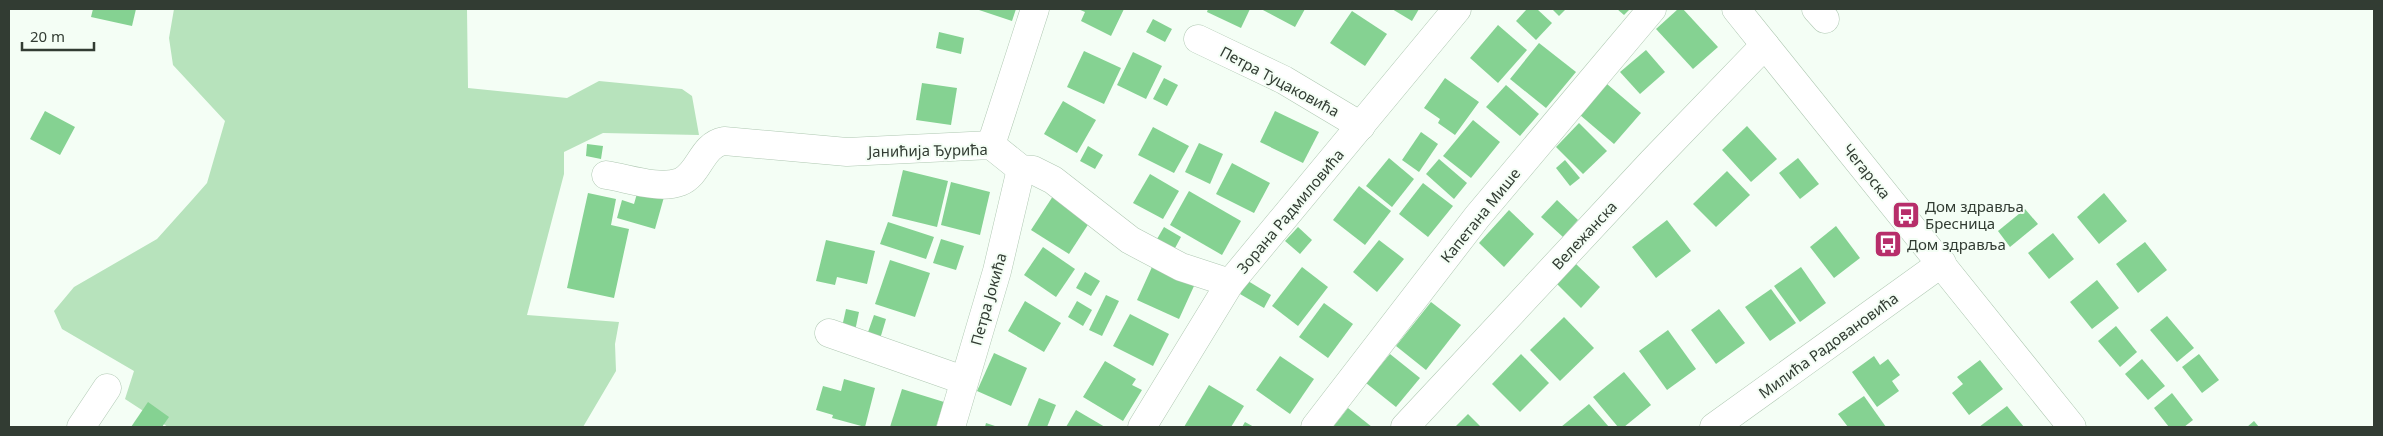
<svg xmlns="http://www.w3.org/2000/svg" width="2383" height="436" font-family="'Noto Sans',sans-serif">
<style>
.green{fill:#b7e3bc}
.building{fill:#85d292}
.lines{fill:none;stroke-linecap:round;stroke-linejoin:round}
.minor-casing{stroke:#afc8b2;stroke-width:29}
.minor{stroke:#fff;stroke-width:28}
.labels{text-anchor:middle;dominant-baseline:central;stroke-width:4;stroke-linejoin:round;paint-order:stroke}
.street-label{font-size:15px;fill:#323c33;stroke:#f4fef5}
.poi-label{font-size:15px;fill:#323c33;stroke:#f4fef5;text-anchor:start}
</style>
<rect width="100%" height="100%" fill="#f4fef5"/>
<polygon class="green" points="174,9 467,9 468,88 567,98 599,81 682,89 692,96 699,135 603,133 564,152 564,174 527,315 619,322 615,344 616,371 583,427 168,427 125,399 134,371 62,329 54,311 74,287 157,239 192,200 207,183 225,121 173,65 169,38"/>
<g class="building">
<polygon points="93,9 136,9 132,26 91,17"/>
<polygon points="976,9 1016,9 1012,21"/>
<polygon points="1078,9 1124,9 1111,36 1081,21 1085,12"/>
<polygon points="1208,9 1250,9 1241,28 1207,12"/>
<polygon points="1261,9 1305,9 1295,27"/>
<polygon points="1392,9 1419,9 1412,21"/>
<polygon points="1527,9 1537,9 1552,23 1536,40 1516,21"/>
<polygon points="1552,9 1566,9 1559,16"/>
<polygon points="1617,9 1630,9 1624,15"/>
<polygon points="1678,9 1683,9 1718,47 1693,69 1656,29"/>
<polygon points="1352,11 1387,34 1365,66 1330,43"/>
<polygon points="1153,19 1172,29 1165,42 1146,32"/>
<polygon points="1498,25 1527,50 1498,83 1470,58"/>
<polygon points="939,32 964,38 961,54 936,48"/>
<polygon points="1539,43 1576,72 1546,108 1510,79"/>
<polygon points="1646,50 1665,72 1640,94 1620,72"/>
<polygon points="1084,51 1121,68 1104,104 1067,87"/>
<polygon points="1133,52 1162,66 1146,99 1117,85"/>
<polygon points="1164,78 1178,85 1167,106 1153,99"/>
<polygon points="1445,78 1479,102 1455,135 1438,123 1440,119 1424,108"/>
<polygon points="922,83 957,88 951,125 916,120"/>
<polygon points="1607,84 1641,113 1614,144 1580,115"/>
<polygon points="1506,85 1539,114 1520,136 1486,107"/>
<polygon points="1063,101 1096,120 1077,153 1044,134"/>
<polygon points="45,111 75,127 60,155 30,139"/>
<polygon points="1275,111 1319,132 1303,163 1260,142"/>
<polygon points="1473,120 1500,142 1471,178 1443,156"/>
<polygon points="1579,123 1607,151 1583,174 1556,147"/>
<polygon points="1747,126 1777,159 1751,182 1722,150"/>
<polygon points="1153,127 1189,146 1174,173 1138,155"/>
<polygon points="1421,132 1438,144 1419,172 1402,160"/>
<polygon points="1199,143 1223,154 1210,184 1185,172"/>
<polygon points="587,144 603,146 601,159 586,156"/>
<polygon points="1088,146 1103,155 1095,169 1080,161"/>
<polygon points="1389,158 1414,179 1392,207 1366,186"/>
<polygon points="1798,158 1819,184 1800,199 1779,173"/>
<polygon points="1439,159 1467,183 1454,199 1426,174"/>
<polygon points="1565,160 1580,178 1570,186 1556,168"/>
<polygon points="1232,163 1270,183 1254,213 1216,194"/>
<polygon points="903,170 948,181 937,227 892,216"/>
<polygon points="1727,171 1750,195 1716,227 1693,204"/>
<polygon points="1150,174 1179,191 1163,219 1133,203"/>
<polygon points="951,182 990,192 980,235 941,225"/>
<polygon points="1423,183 1453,206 1428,237 1399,214"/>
<polygon points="1359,186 1391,211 1365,245 1333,220"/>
<polygon points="638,190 664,197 655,229 617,218 622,200 634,204"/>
<polygon points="1189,191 1241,221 1222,255 1170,225"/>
<polygon points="588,193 616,199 611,225 629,229 614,298 567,288"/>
<polygon points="2104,193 2127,221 2099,244 2077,217"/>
<polygon points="1053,196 1091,220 1069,254 1031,230"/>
<polygon points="1557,200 1578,220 1563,237 1541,217"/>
<polygon points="2025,209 2038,224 2010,247 1998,231"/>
<polygon points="1509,210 1534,234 1504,267 1479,243"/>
<polygon points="1667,220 1691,251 1656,278 1632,247"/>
<polygon points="888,222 934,237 926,259 880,244"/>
<polygon points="1836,226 1860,258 1834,278 1810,247"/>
<polygon points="1164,227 1181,237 1174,250 1157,239"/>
<polygon points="1298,227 1312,240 1300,254 1285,241"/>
<polygon points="2053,233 2074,259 2049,279 2028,253"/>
<polygon points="941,239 964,246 956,270 933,263"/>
<polygon points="826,240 875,251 867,284 837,277 835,285 816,281"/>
<polygon points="1379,240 1404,259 1377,292 1353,272"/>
<polygon points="2145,242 2167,270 2138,293 2116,264"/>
<polygon points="1043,247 1075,269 1056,297 1024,275"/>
<polygon points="890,260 930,273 915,317 875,304"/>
<polygon points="1576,264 1600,287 1581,308 1557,284"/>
<polygon points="1152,267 1194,286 1179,319 1137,300"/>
<polygon points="1302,267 1328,287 1298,326 1272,306"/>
<polygon points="1801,267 1826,303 1800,322 1774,286"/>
<polygon points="1085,272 1100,281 1091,296 1076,288"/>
<polygon points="2097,280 2119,308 2092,329 2070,302"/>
<polygon points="1248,281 1271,295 1264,308 1240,294"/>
<polygon points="1771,289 1796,323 1770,341 1745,307"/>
<polygon points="1106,295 1119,301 1102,336 1089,330"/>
<polygon points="1025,301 1061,323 1044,352 1008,331"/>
<polygon points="1077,301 1092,310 1083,326 1068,317"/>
<polygon points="1431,302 1461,325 1426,370 1396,346"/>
<polygon points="1324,303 1353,324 1328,358 1299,337"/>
<polygon points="846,309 859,312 855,331 842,327"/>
<polygon points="1719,309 1745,343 1716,364 1691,330"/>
<polygon points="1130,314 1169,334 1153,366 1113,346"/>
<polygon points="874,315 886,319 880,339 867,335"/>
<polygon points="2167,316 2194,348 2177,362 2150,330"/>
<polygon points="1564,317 1594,348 1560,381 1530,350"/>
<polygon points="2116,326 2137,352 2120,367 2098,341"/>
<polygon points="1668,330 1696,369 1667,390 1639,351"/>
<polygon points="994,353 1027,368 1011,406 977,391"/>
<polygon points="1390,354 1420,378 1396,407 1366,383"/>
<polygon points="1521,354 1549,383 1520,412 1492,384"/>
<polygon points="2199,354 2219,380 2202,393 2182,367"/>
<polygon points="1280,356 1314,379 1290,414 1256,390"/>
<polygon points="1874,356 1880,365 1888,359 1900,375 1892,381 1899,391 1877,407 1852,372"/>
<polygon points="2142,359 2165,386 2148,400 2125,374"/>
<polygon points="1980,360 2003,389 1969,415 1952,393 1963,384 1957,377"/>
<polygon points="1105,361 1136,379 1132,385 1142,390 1123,421 1083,397"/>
<polygon points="1624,372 1651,405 1624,427 1618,427 1593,397"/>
<polygon points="844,379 875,388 865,427 832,418 833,415 816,410 823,386 841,391"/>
<polygon points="1209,385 1244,406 1231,427 1184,427"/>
<polygon points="902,389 944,402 936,427 890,427"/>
<polygon points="2172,393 2193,420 2184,427 2169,427 2154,408"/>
<polygon points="1864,396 1886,427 1848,427 1838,414"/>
<polygon points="1039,398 1056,405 1047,427 1027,427"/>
<polygon points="148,402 169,417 162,427 131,427"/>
<polygon points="1589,404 1609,427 1561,427"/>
<polygon points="2007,406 2024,427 1979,427"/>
<polygon points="1348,408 1372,427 1333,427"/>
<polygon points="1076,410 1105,427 1066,427"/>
<polygon points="1468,414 1481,427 1455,427"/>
<polygon points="2254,421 2259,427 2247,427"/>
<polygon points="1245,422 1254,427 1242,427"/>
<polygon points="986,423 998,427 985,427"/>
</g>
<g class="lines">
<g class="minor-casing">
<g id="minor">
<polyline points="1736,9 2072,427"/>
<polyline points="1816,9 1825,19"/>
<polyline points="1198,39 1284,80 1361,126"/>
<polyline points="991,145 1035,9"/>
<path d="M606,175C627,178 659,190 680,182C700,174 701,145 724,141L847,152L991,145L1021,169L1033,170L1053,180L1130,240L1181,267L1230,283"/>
<polyline points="829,333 963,380"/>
<polyline points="81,427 107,388"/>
<polyline points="951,427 997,271 1021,169"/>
<polyline points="1142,427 1230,283 1457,9"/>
<polyline points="1315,427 1477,217 1652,9"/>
<polyline points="1405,427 1652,162 1765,45"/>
<polyline points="1714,427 1942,263"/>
</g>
</g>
<use href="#minor" class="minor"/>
</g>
<defs>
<g id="bus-square" transform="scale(1.4375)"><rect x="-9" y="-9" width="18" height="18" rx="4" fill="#b72e6a" stroke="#f4fef5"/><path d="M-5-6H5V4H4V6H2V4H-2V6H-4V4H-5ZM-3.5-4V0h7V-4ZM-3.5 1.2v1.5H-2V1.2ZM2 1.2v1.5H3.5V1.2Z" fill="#fff"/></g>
</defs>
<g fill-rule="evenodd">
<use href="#bus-square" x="1906" y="215"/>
<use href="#bus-square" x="1888" y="244"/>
</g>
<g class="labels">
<g class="street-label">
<text transform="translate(1280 81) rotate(28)">Петра Туцаковића</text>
<text transform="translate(928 150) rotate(-1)">Јанићија Ђурића</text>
<text transform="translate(1867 171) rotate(51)">Чегарска</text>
<text transform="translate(1290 211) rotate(-50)">Зорана Радмиловића</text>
<text transform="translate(1480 215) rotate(-51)">Капетана Мише</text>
<text transform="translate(1584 235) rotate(-47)">Вележанска</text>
<text transform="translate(988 299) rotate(-74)">Петра Јокића</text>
<text transform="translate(1828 345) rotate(-36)">Милића Радовановића</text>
</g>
<g class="poi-label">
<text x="1925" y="206">Дом здравља<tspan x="1925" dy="17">Бресница</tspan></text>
<text x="1907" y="244">Дом здравља</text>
</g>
</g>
<rect width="2383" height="436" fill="none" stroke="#323c33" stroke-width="20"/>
<path d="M22 42v8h72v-8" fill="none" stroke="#323c33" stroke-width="2.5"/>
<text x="30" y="42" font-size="15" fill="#323c33" stroke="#f4fef5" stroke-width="4" paint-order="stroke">20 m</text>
</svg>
